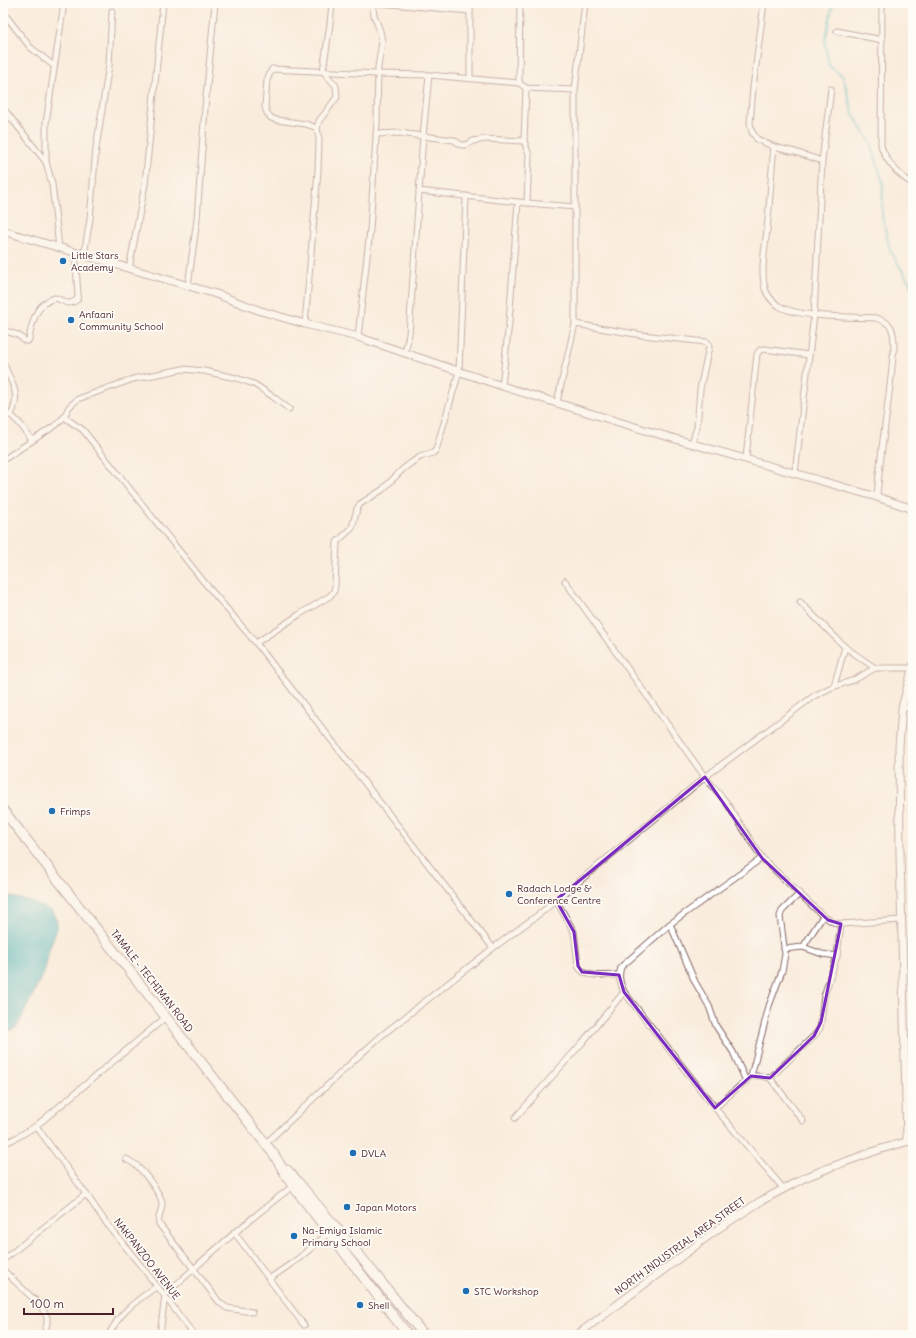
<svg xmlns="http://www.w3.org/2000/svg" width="916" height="1338" font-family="Delius,sans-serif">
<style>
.water{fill:#43b3bb;stroke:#466973}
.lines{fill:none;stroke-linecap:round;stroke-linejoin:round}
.stream{stroke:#43b3bb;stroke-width:2}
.street-casing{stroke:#876769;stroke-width:7}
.secondary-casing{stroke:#876769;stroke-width:9}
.highway-casing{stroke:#876769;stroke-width:11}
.street{stroke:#fff;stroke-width:5}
.secondary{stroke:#fff;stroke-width:7}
.highway{stroke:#fff;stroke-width:9}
.marked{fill:none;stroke:#7b2cbf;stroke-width:3;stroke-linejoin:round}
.poi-dot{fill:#1f6fb2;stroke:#fdfcf7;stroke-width:1.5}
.labels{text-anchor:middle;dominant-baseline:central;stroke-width:3.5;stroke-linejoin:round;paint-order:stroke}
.poi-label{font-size:10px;fill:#4a1f2b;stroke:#fdfcf7;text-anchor:start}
.street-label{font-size:10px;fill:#4a1f2b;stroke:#fdfcf7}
</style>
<rect width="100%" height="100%" fill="#fdfcf7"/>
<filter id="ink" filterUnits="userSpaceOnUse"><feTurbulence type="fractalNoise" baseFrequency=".025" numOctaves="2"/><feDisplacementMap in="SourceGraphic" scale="8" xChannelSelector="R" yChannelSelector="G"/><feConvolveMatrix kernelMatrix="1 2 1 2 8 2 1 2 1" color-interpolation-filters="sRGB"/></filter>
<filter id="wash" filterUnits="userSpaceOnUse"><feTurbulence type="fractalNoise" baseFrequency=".012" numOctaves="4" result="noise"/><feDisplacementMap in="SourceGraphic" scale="16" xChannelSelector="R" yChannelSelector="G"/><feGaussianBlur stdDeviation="0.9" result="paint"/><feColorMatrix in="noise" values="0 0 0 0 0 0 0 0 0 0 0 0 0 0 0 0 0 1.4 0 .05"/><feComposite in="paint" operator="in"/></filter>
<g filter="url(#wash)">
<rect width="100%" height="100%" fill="#f9ecdc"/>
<polygon class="water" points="3,894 31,902 52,911 57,921 56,932 49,950 45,970 17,1027 3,1034"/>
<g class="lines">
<polyline class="stream" points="833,3 825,42 829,66 843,76 853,114 871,143 883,183 882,216 890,250 913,289"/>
</g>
</g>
<g filter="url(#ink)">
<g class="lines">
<g class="street-casing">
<g id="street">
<polyline points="379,3 470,11"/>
<polyline points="764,3 753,88 750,123 752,132 757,139 774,147 795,152 822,161 814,315 795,473"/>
<path d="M882,3L881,146C887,163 897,174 913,184"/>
<polyline points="3,12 30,47 54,66"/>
<polyline points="837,31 882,40"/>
<polyline points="470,78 470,3"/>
<polyline points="519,83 520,3"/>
<polyline points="526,88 524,141 529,155 527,203"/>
<polyline points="3,108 46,162"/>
<polyline points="317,128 319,121 337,97 336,86 323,71 330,24 332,3"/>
<polyline points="376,134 399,133 454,140 461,145 465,145 468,144 473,141 485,139 524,141"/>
<path d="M774,147C771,175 770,202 767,230C765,248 761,266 764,284C765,293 772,302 779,306C799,318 852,317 876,318C883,320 890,323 892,330C896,341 893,355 892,367C888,410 880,453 877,497"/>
<polyline points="822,161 831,89"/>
<polyline points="419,191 527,203 575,207"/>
<polyline points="59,248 52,184 46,162 46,123 64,3"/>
<polyline points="84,255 90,219 96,148 109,65 112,11"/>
<polyline points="129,269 145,184 163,3"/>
<polyline points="188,286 197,219 205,108 215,3"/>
<polyline points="305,324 318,171 319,140 317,128 306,124 277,120 271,118 267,113 265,107 267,80 272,69 377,74 429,75 519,83 526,88 575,90"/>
<polyline points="575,324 642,335 706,342 708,343 709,347 700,389 697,427 692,443"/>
<path d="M3,330L18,335L25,341H28L29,339C32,322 36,303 55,298C65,300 65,307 77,300L78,295L75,252"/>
<polyline points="358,337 370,230 377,122 378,67 382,42 380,31 374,15 372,3"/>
<polyline points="405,354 409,334 423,136 429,75"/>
<path d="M3,362C11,383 22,393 11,415"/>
<polyline points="502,386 509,322 518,202"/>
<polyline points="557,402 575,324 575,90 585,3"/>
<polyline points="3,415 11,415 20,424 32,440"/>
<polyline points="64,417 69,407 78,399 133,379 183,369 204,371 236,378 254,384 272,396 289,409"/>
<polyline points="746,458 757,354 760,350 764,349 809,355"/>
<polyline points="3,460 56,425 64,417 83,430 204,582 256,643 493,948"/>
<polyline points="565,581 705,777 726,802 762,858 823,916 835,923 841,924 902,920"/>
<polyline points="800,602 845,647 875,668"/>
<polyline points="256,643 300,614 330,596 334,591 335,585 337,542 352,528 357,509 360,504 382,490 403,469 411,463 420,457 433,453 436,450 459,372 466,196"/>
<polyline points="834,686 845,647"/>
<polyline points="902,708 913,708"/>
<path d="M762,858L670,924L621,967C618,977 620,983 624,992L715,1108L783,1188"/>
<path d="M556,900L574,932L578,966C584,979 606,975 619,975"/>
<polyline points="670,924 695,982 709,1006 716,1026 733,1052 746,1081"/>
<polyline points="803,947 823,916"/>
<polyline points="784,949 803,947 822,954 837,956"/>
<polyline points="751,1076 769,1006 782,971 785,954 780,916 782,911 800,893"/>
<polyline points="770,1078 814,1036 820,1028 821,1022 824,996 837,956 841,924"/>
<polyline points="715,1108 751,1076 761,1076 770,1078 803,1121"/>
<polyline points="515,1118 582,1043 624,992"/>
<polyline points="3,1144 16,1138 36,1126 166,1017"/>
<polyline points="265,1144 350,1064 381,1036 493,948 542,912 705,777 814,696 830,688 854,680 875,668 912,668"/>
<path d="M126,1159C131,1162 136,1164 139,1168C146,1175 160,1193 162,1202C163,1210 157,1216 159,1224L220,1303L227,1308L252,1312"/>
<polyline points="86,1194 104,1220 161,1291 194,1335"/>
<polyline points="234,1232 269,1279 298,1259 329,1233"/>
<polyline points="3,1260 86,1194 36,1126"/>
<polyline points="3,1270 40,1305 47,1317 47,1323 44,1335"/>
<polyline points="269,1279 304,1325"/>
<path d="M109,1335C119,1312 138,1300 157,1286"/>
<path d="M160,1335L165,1295C206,1257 248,1220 293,1186"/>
</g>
</g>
<g class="secondary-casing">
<g id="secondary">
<polyline points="3,231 216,294 261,311 305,324 358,337 502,386 648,431 877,497 913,509"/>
<polyline points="907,1141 900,854 899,747 902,708 913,666"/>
<polyline points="577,1335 719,1228 761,1201 804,1178 831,1167 881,1149 913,1140"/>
</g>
</g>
<g class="highway-casing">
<g id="highway">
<path d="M3,810L272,1152C280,1163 285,1175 293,1186L408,1335"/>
<polyline points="287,1170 291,1174 360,1256 424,1335"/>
</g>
</g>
<use href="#street" class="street"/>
<use href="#secondary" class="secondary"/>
<use href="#highway" class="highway"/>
</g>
</g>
<path d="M0 0H916V1338H0ZM705,777L762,858L828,920L841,924L821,1022L814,1036L770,1078L751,1076L715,1108L624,992L619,975L582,972L578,966L574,932L556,900Z" fill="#f9ecdc" fill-opacity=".55" fill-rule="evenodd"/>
<path class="marked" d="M705,777L762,858L828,920L841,924L821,1022L814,1036L770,1078L751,1076L715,1108L624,992L619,975L582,972L578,966L574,932L556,900Z"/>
<g class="poi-dot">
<circle cx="63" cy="261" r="4"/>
<circle cx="71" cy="320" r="4"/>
<circle cx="52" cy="811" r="4"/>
<circle cx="509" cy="894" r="4"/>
<circle cx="353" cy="1153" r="4"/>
<circle cx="347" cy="1207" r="4"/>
<circle cx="294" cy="1236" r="4"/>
<circle cx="466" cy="1291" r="4"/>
<circle cx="360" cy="1305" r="4"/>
</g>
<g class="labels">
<g class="poi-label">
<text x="71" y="255">Little Stars<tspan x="71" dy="12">Academy</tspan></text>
<text x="79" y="314">Anfaani<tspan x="79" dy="12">Community School</tspan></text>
<text x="60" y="811">Frimps</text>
<text x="517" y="888">Radach Lodge &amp;<tspan x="517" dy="12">Conference Centre</tspan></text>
<text x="361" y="1153">DVLA</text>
<text x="355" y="1207">Japan Motors</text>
<text x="302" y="1230">Na-Emiya Islamic<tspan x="302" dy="12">Primary School</tspan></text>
<text x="474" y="1291">STC Workshop</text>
<text x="368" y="1305">Shell</text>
</g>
<g class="street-label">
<text transform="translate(152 981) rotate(52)">TAMALE - TECHIMAN ROAD</text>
<text transform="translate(680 1246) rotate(-36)">NORTH INDUSTRIAL AREA STREET</text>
<text transform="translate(147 1259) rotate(52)">NAKPANZOO AVENUE</text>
</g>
</g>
<rect width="916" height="1338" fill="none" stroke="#fdfcf7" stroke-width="16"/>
<path d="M24 1308v6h89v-6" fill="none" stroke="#4a1f2b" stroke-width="2"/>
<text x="30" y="1308" font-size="12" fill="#4a1f2b" stroke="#fdfcf7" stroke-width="3" paint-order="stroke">100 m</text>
</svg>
